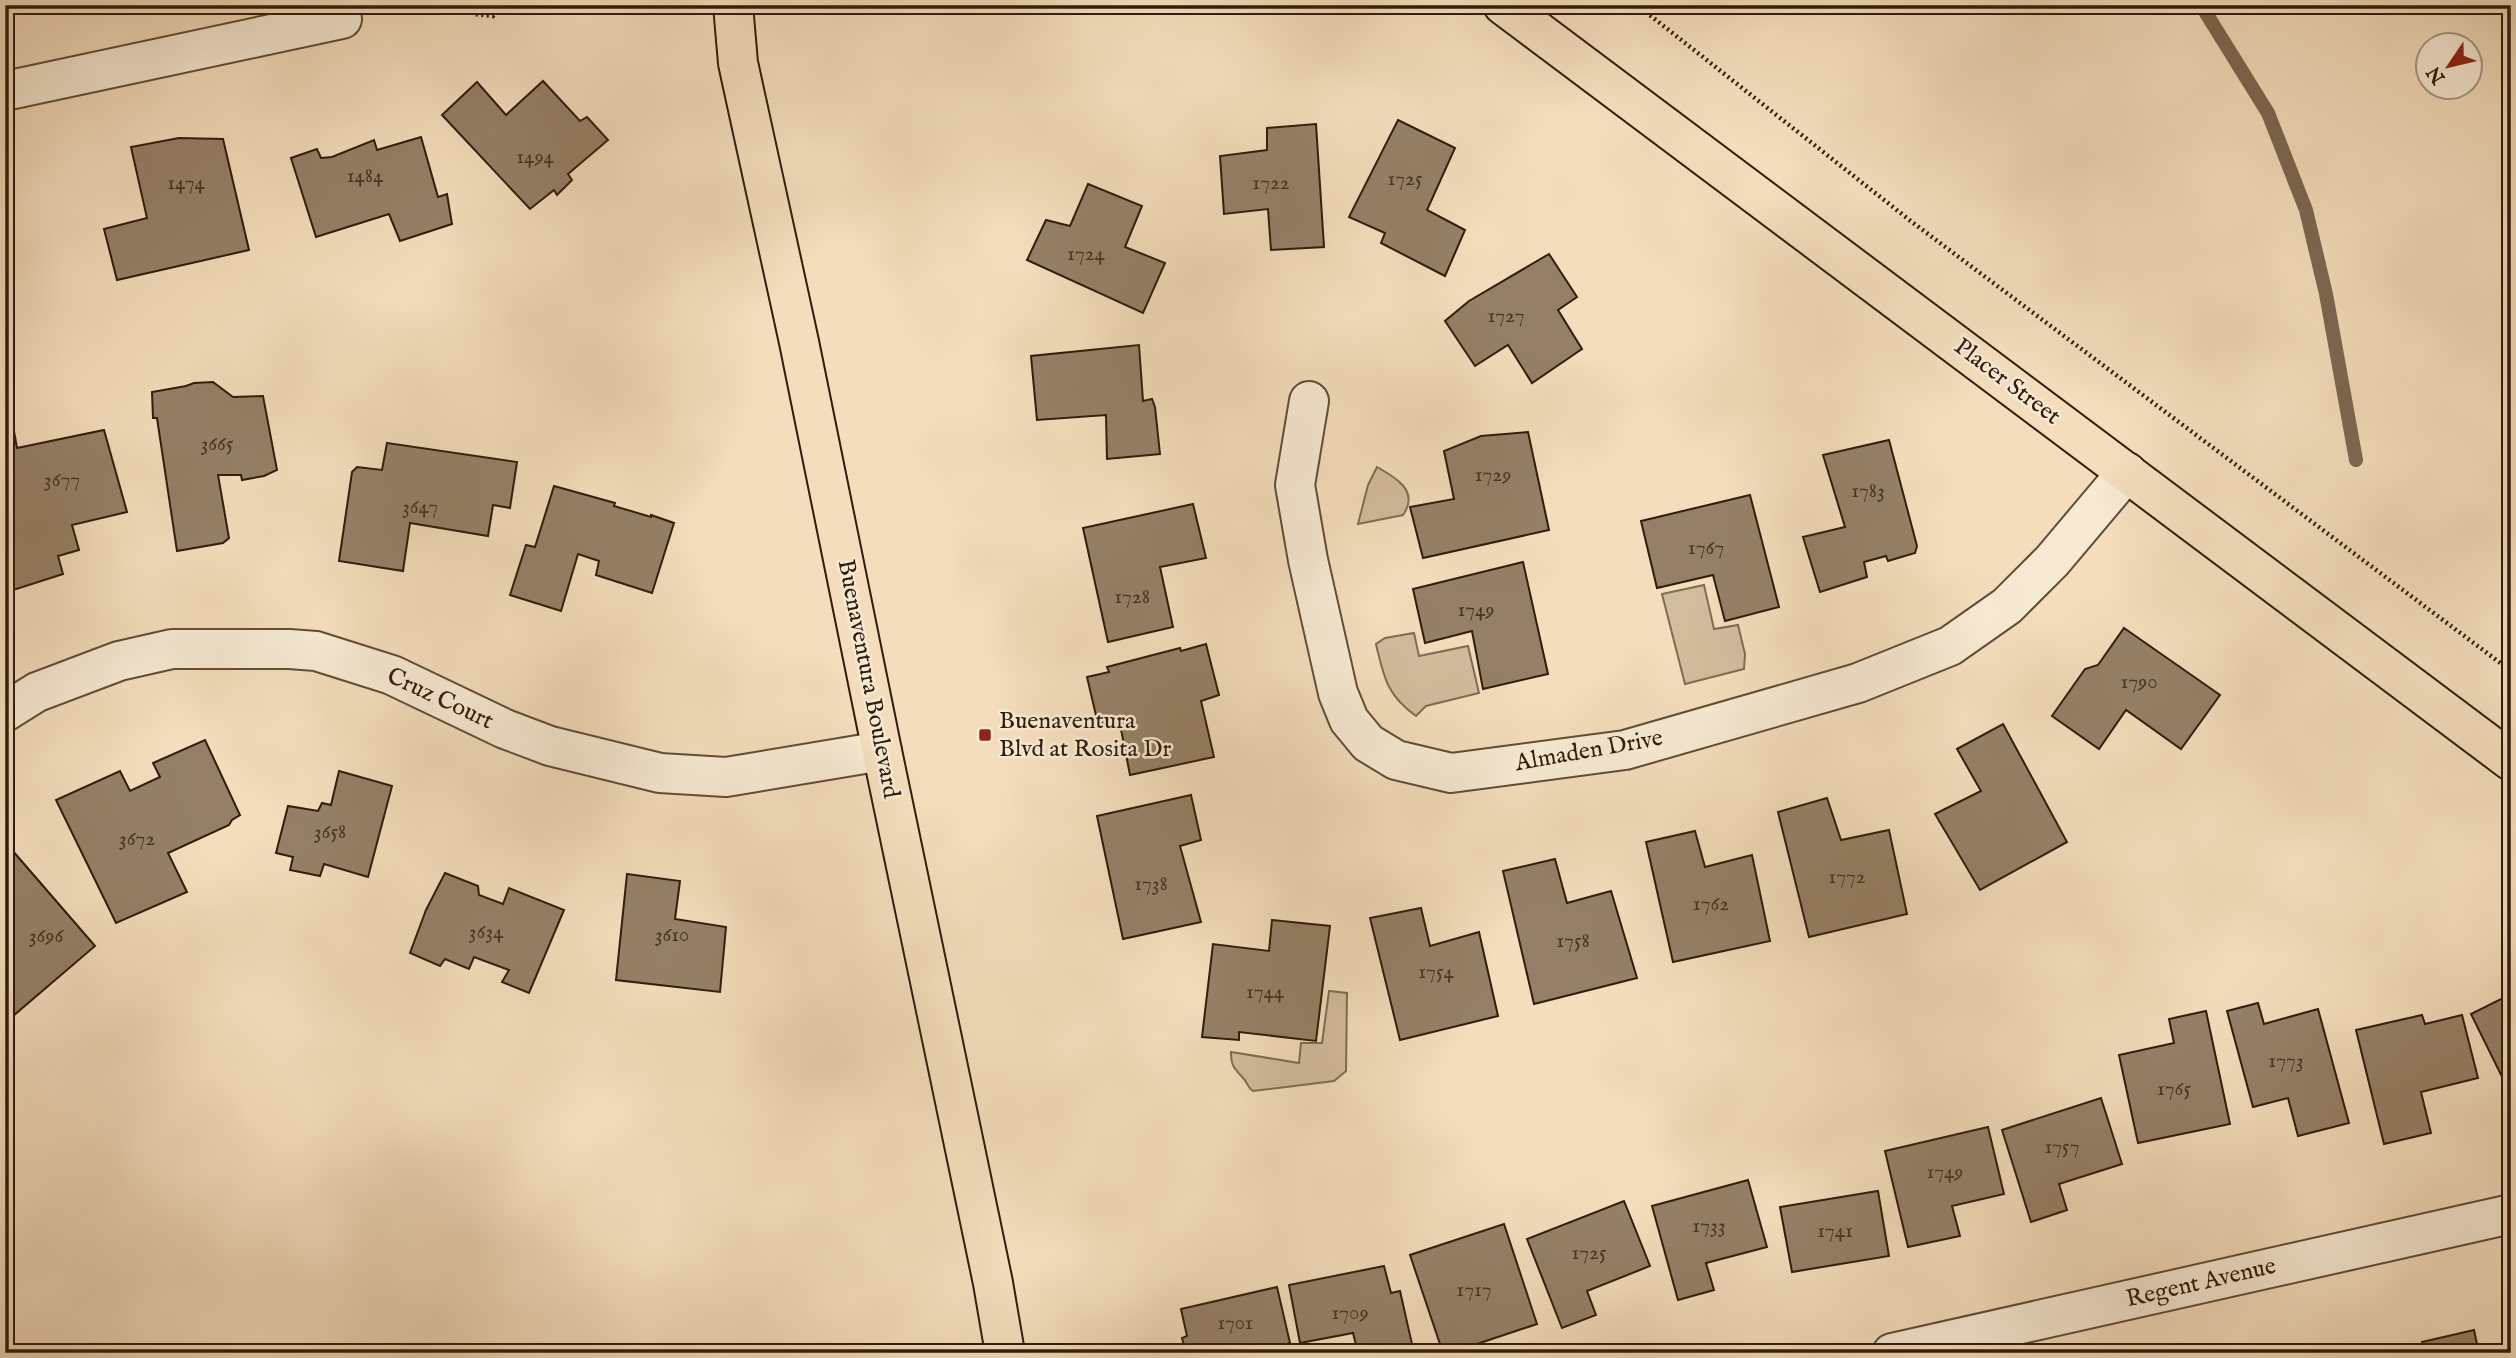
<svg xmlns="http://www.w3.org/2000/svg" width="2516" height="1358" font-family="'IM FELL English',serif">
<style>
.green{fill:#d2bc9e;stroke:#806c54;stroke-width:2}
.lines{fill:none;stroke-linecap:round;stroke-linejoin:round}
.stream{stroke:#7c6851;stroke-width:14}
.building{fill:#958067;stroke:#2f1c0b;stroke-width:2}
.minor-casing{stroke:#604c37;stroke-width:42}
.major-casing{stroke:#2f1c0b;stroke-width:42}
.path{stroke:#2f1c0b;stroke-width:4.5;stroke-dasharray:2 3.5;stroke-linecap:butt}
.minor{stroke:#f7e9d3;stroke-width:38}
.major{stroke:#f3ddbc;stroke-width:38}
.poi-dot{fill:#8f2418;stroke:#f7e9d3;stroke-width:2.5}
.labels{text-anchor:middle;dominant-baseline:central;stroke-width:5;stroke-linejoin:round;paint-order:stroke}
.number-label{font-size:21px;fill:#483522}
.street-label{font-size:24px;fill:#2f1c0b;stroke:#f7e9d3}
.poi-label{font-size:24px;fill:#2f1c0b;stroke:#f7e9d3;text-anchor:start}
</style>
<rect width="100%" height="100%" fill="#f3ddbc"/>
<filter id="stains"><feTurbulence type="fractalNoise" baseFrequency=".00286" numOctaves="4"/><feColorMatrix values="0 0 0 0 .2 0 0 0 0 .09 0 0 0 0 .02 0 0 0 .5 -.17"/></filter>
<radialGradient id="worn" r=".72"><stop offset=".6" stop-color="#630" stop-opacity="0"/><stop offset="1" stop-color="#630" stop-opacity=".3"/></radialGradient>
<g class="green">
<path d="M1377,467C1395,477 1420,491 1403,515L1358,524L1368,485Z"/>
<polygon points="1704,585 1714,629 1738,625 1745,654 1744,669 1685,684 1662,594"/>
<path d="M1414,633L1419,656L1468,646L1479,693L1426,706L1416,716C1387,695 1384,678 1376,644L1385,638Z"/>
<path d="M1329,991L1347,993L1346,1071L1334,1081L1253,1091C1247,1087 1248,1083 1243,1078C1234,1068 1231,1066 1231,1052L1299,1063L1301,1043H1322Z"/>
</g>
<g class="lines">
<polyline class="stream" points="2201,5 2268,113 2306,210 2326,294 2356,460"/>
</g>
<g class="building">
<polygon points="543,81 580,121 587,117 608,140 568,174 572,180 557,195 554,190 530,209 442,115 477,82 506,115"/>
<polygon points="1398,120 1455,148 1427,210 1465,230 1445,276 1381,243 1385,233 1349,217"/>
<polygon points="1316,124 1324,247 1271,250 1268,209 1224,214 1220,156 1267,150 1267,128"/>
<polygon points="421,137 438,197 447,194 452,224 400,241 389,214 316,237 291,158 317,149 321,158 332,157 374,140 377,150"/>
<polygon points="179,138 223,139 249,250 117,280 104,229 147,218 131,147"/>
<polygon points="1088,184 1142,206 1125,247 1165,263 1143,313 1027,260 1046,220 1070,226"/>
<polygon points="1549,254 1577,297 1558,310 1582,349 1532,383 1508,345 1475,366 1445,321 1469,301"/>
<polygon points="1139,345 1143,401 1152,399 1155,407 1160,454 1107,459 1106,415 1037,420 1031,356"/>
<polygon points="213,382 233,397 263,396 277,470 264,476 242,480 241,475 218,475 229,538 223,543 177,551 157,418 153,418 152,392 186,386 194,383"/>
<polygon points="104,430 127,512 72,525 79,550 58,556 63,574 7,592 5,583 5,434 14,431 17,448"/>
<polygon points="1528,432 1549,530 1423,558 1410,507 1454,499 1444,451 1481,436"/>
<polygon points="1889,440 1917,546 1915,553 1888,561 1886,556 1864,562 1867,577 1820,592 1803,537 1845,527 1823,455"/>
<polygon points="387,443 517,462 510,508 493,505 488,536 410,523 403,571 339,561 352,472 357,467 382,470"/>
<polygon points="554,486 615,503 614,506 651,517 651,515 674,523 652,593 596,575 599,561 578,554 561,611 510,595 526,545 535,547"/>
<polygon points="1750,495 1779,607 1725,621 1713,575 1657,588 1641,521"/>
<polygon points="1193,504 1206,558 1160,567 1173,627 1108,642 1083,528"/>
<polygon points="1523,562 1548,674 1483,689 1472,631 1425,643 1413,589"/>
<polygon points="2124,628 2220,695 2181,749 2126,710 2099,749 2052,716 2085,669 2098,665"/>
<polygon points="1206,644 1219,695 1201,701 1214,757 1130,775 1119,719 1098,724 1087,677 1109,672 1107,667 1180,648 1181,651"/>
<polygon points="2003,724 2067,842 1980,890 1935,814 1981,791 1957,749"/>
<polygon points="205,740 240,815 232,820 229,825 168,853 187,892 116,923 56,800 120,771 130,791 160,777 153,763"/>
<polygon points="339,771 392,786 368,877 324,864 320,876 290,870 293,857 276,853 288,806 318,811 322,803 331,805"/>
<polygon points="1191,795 1201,840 1180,846 1201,922 1123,939 1097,816"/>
<polygon points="1827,798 1841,840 1889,830 1907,914 1809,937 1778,812"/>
<polygon points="1695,831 1705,867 1752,855 1770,941 1673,962 1646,842"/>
<polygon points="12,850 95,946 13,1016 5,1007 5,856"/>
<polygon points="1555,859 1567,903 1611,891 1637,978 1534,1004 1503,871"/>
<polygon points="445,873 478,886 479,895 503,904 509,888 564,910 529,993 502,982 509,970 474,957 469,969 445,959 440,966 410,953 426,910"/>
<polygon points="627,874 680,881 675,919 726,927 720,992 616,980"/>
<polygon points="1421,908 1430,946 1479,932 1498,1016 1400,1040 1370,918"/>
<polygon points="1272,920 1330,926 1316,1041 1239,1032 1239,1040 1202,1037 1213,944 1269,951"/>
<polygon points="2511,994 2511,1095 2471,1014"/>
<polygon points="2258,1003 2264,1024 2318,1009 2349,1123 2298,1136 2288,1098 2253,1107 2227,1011"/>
<polygon points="2206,1011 2230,1124 2138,1143 2119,1055 2174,1043 2169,1019"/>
<polygon points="2422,1015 2425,1024 2462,1015 2478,1078 2421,1092 2431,1133 2384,1144 2356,1030"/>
<polygon points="2101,1098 2122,1164 2059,1184 2067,1210 2031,1222 2002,1130"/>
<polygon points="1988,1127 2004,1194 1952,1206 1960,1236 1908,1247 1885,1151"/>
<polygon points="1748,1180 1767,1247 1706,1263 1714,1290 1678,1300 1652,1206"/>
<polygon points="1878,1191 1889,1256 1792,1272 1780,1207"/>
<polygon points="1624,1201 1650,1266 1587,1291 1596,1315 1562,1328 1527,1239"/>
<polygon points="1504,1224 1537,1324 1450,1353 1443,1353 1410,1255"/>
<polygon points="1384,1266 1391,1293 1400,1291 1414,1353 1358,1353 1353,1333 1300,1343 1289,1285"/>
<polygon points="1277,1287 1290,1343 1251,1353 1186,1353 1182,1338 1187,1336 1181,1309"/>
<polygon points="2474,1330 2479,1353 2425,1353 2422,1342"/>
</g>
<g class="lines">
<g class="minor-casing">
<g id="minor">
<polyline points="5,91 342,19"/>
<polyline points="1309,401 1295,485 1308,560 1338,693 1349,720 1368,743 1396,760 1451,773 1625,750 1858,683 1950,646 2007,606 2052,561 2127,472"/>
<polyline points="5,712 37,692 119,661 172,649 289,649 316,651 392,675 505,729 550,746 660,773 726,777 882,751"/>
<polyline points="1892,1353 2511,1214"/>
</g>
</g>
<g class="major-casing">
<g id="major">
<polyline points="733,5 738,63 799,342 882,751 993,1283 1005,1353"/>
<polyline points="1503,5 2511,761"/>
</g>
</g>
<g class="path">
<polyline points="456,5 474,14 493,16 506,5"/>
<polyline points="1637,5 1912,222 2511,671"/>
</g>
<use href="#minor" class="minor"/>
<use href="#major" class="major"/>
</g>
<rect class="poi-dot" x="978" y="728" width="14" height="14" rx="3.5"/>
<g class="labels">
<g class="number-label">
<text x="535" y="157">1494</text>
<text x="365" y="176">1484</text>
<text x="1405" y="179">1725</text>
<text x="186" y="183">1474</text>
<text x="1271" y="183">1722</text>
<text x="1086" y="254">1724</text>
<text x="1506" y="316">1727</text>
<text x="217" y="444">3665</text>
<text x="1493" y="475">1729</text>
<text x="62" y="480">3677</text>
<text x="1868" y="491">1783</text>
<text x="420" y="507">3647</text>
<text x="1706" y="548">1767</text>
<text x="1132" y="597">1728</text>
<text x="1476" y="610">1749</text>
<text x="2139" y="682">1790</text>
<text x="330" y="832">3658</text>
<text x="137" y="839">3672</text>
<text x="1847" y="877">1772</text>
<text x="1151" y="884">1738</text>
<text x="1711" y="904">1762</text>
<text x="486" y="932">3634</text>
<text x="672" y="935">3610</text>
<text x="46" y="936">3696</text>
<text x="1573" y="941">1758</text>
<text x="1436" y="972">1754</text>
<text x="1265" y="992">1744</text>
<text x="2286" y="1061">1773</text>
<text x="2174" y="1089">1765</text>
<text x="2062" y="1147">1757</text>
<text x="1945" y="1172">1749</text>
<text x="1709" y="1226">1733</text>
<text x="1835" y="1231">1741</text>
<text x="1589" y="1253">1725</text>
<text x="1474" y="1290">1717</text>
<text x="1350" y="1313">1709</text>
<text x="1235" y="1323">1701</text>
</g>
<g class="street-label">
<text transform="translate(2007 382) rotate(37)">Placer Street</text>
<text transform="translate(868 679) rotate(79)">Buenaventura Boulevard</text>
<text transform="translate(440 699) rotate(25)">Cruz Court</text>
<text transform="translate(1589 751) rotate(-10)">Almaden Drive</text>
<text transform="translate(2201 1283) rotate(-13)">Regent Avenue</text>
</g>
<g class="poi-label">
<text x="999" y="721">Buenaventura<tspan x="999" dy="28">Blvd at Rosita Dr</tspan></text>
</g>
</g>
<rect width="2516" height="1358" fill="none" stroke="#f3ddbc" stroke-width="28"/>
<rect x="7" y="7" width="2502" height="1344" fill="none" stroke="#2f1c0b" stroke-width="3.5"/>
<rect x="14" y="14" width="2488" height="1330" fill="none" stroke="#2f1c0b" stroke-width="2"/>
<g transform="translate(2449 66) rotate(235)"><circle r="33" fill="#f7e9d3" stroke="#a79783" stroke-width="2"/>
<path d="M0-5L12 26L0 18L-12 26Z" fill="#8f2418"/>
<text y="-10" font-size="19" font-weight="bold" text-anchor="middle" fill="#2f1c0b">N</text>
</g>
<rect width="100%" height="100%" filter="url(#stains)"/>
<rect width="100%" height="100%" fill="url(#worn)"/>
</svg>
